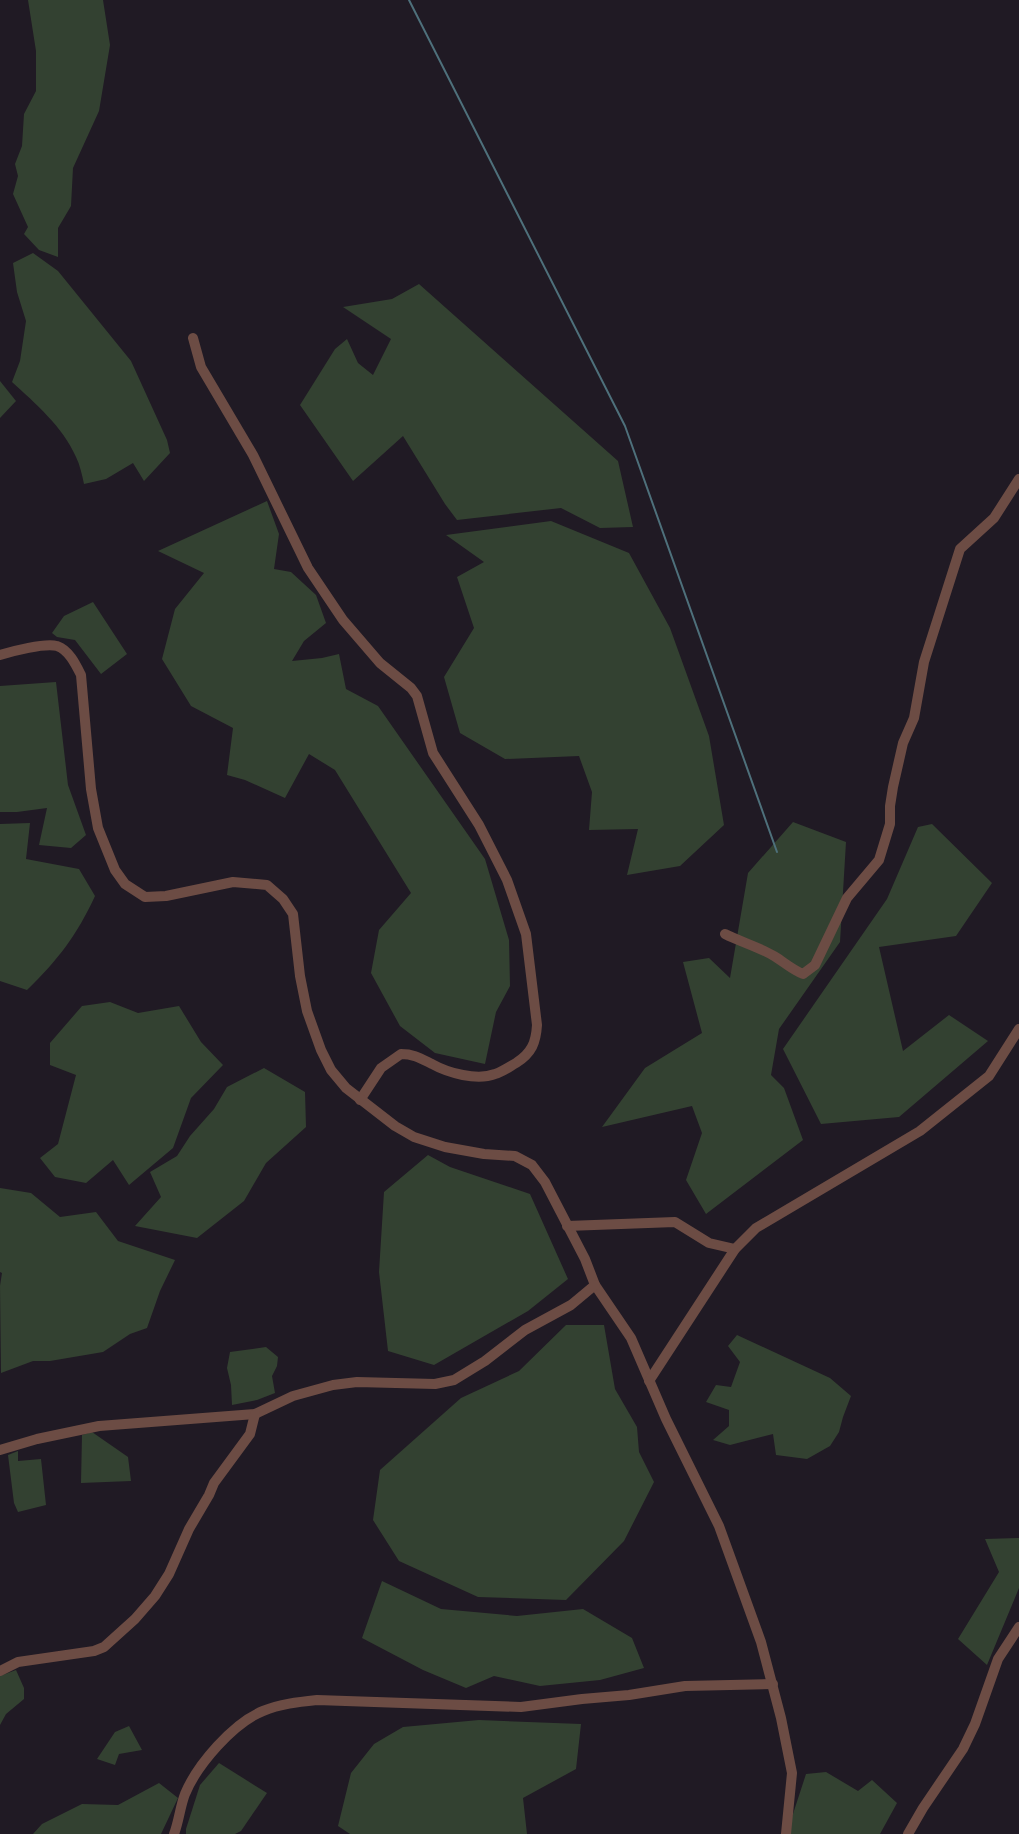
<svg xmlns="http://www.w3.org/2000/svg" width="1019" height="1834" font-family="'IBM Plex Serif',serif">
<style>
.green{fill:#334131}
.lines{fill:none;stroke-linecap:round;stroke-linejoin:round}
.stream{stroke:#4e707b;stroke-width:2}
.minor{stroke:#6c4c44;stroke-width:10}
</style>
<rect width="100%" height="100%" fill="#201a24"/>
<g class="green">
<polygon points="28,0 103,0 110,45 99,111 73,168 71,206 58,228 58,257 39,250 24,234 28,227 13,194 18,176 15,164 22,146 24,114 36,91 36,51"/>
<path d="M33,253L58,271L131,361L167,440L170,453L144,481L133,463L106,479L84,484C82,475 80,465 76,457C63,427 35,403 12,382L20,361L26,321L17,292L13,263Z"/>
<polygon points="419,284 618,461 633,527 600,528 561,508 457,520 445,504 403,436 353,481 300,405 335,349 347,339 358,363 373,375 391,339 343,307 392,299"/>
<polygon points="0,381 16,401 0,418"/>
<polygon points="267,501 279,534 274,569 291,572 316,595 326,623 304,641 292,661 322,658 339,654 346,689 378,706 485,859 509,940 510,986 496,1012 485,1064 435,1053 400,1026 371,973 379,930 411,893 335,770 309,754 285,798 245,780 227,775 233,728 191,706 162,659 175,609 204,573 158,551"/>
<polygon points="551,521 629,553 670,628 709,736 724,825 680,866 627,875 638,829 589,830 592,792 579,756 505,759 460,733 444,677 474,628 457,577 484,562 446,535"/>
<polygon points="93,602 127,654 101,674 75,640 57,637 52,633 64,616"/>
<polygon points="56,682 68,785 86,835 71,848 39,845 47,808 17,812 0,812 0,686"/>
<polygon points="793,822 846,842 840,942 779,1029 771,1075 784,1088 803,1140 706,1214 686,1180 702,1133 692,1106 602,1127 645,1068 702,1033 683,962 709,958 730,978 748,873"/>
<path d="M30,823L26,859L79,869L95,896C77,935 58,960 27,990L0,981V824Z"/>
<polygon points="932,824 992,883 956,936 879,947 903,1051 949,1015 988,1041 899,1117 821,1124 783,1049 887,899 918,827"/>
<polygon points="110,1002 138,1013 179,1006 201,1042 223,1065 191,1098 173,1148 129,1185 113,1160 86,1183 55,1177 40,1158 58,1144 76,1075 50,1065 50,1043 82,1006"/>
<polygon points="264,1068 305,1092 306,1127 266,1163 244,1201 197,1238 135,1226 161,1197 150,1172 177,1156 190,1136 214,1109 227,1087"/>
<polygon points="428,1155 450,1167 530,1194 568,1279 528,1311 434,1365 388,1351 379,1272 384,1192"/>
<polygon points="0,1188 31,1193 60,1217 96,1212 118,1241 175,1260 160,1291 147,1328 130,1334 103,1352 50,1361 33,1361 1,1373 0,1286 2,1273 0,1272"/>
<polygon points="566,1325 604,1325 615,1389 637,1427 639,1452 654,1482 624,1541 566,1600 478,1597 399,1561 373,1520 380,1470 461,1398 519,1371"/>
<polygon points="737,1335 830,1378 851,1396 843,1417 839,1432 830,1446 807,1459 776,1455 773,1434 730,1445 713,1440 729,1426 729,1410 706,1402 716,1385 731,1387 740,1362 728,1346"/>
<polygon points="266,1347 278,1357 277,1366 272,1376 275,1393 257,1400 232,1405 231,1385 227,1368 230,1352"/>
<polygon points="92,1432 128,1457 131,1481 81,1483 82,1435"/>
<polygon points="18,1451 18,1461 41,1459 46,1505 18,1512 14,1503 8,1455"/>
<polygon points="1019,1538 1019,1588 987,1665 958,1639 999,1572 985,1539"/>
<polygon points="382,1581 441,1609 517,1616 583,1609 632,1638 644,1668 600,1680 540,1686 494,1676 466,1688 423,1670 362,1638"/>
<polygon points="16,1670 24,1688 24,1699 6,1714 0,1725 0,1676"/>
<polygon points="479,1720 581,1724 576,1769 523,1798 527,1834 350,1834 338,1826 351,1773 374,1744 403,1727"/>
<polygon points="129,1726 142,1750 119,1754 115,1765 97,1759 115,1732"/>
<polygon points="219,1763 267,1793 241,1831 235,1834 186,1834 186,1829 200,1785"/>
<polygon points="826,1772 858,1791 872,1780 897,1803 880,1834 789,1834 792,1817 806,1774"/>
<polygon points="159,1783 178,1798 161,1834 33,1834 42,1824 82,1804 118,1805"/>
</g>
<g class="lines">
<polyline class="stream" points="409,0 625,426 777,852"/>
<g class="minor">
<path d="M193,338L201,367L253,455L308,568L343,620L380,663L411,688L417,696L433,753L479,825L507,880L526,934L537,1025C536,1042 532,1053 516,1063C509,1067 502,1072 495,1074C477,1081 448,1073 432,1064C420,1058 414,1054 401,1054L381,1068L360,1100"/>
<path d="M0,655C13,651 44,643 57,646C69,650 76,665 81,675L91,789L98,828L115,870L125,884L145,897L166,896L233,882L267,885L283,899L293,914L300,976L307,1011L321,1050L331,1070L346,1088L395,1126L414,1137L445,1147L484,1154L515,1156L532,1165L545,1182L585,1259L595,1285L631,1338L666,1419L719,1526L761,1642L781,1718L792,1773L786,1834"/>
<path d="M725,934C741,942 759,947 774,956C784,962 791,969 803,974L815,965L847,898L879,860L890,824V806L893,787L903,743L914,718L924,662L960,549L994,518L1019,479"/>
<polyline points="567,1226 675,1222 709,1243 735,1249"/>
<polyline points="649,1381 735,1249 756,1228 920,1131 989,1076 1019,1029"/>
<polyline points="0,1450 37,1439 99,1426 255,1414 293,1396 333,1385 357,1382 435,1384 454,1380 485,1361 525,1330 571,1305 595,1285"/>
<polyline points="0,1671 18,1662 94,1651 104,1647 135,1619 155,1596 169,1574 189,1529 209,1495 214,1483 250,1434 255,1414"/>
<path d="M174,1834C179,1821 180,1807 185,1794C197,1765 233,1723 263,1711C280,1704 298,1702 317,1700L521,1707L582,1699L629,1695L685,1686L773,1684"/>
<polyline points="908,1834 923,1808 963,1749 975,1724 998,1659 1019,1627"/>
</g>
</g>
</svg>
